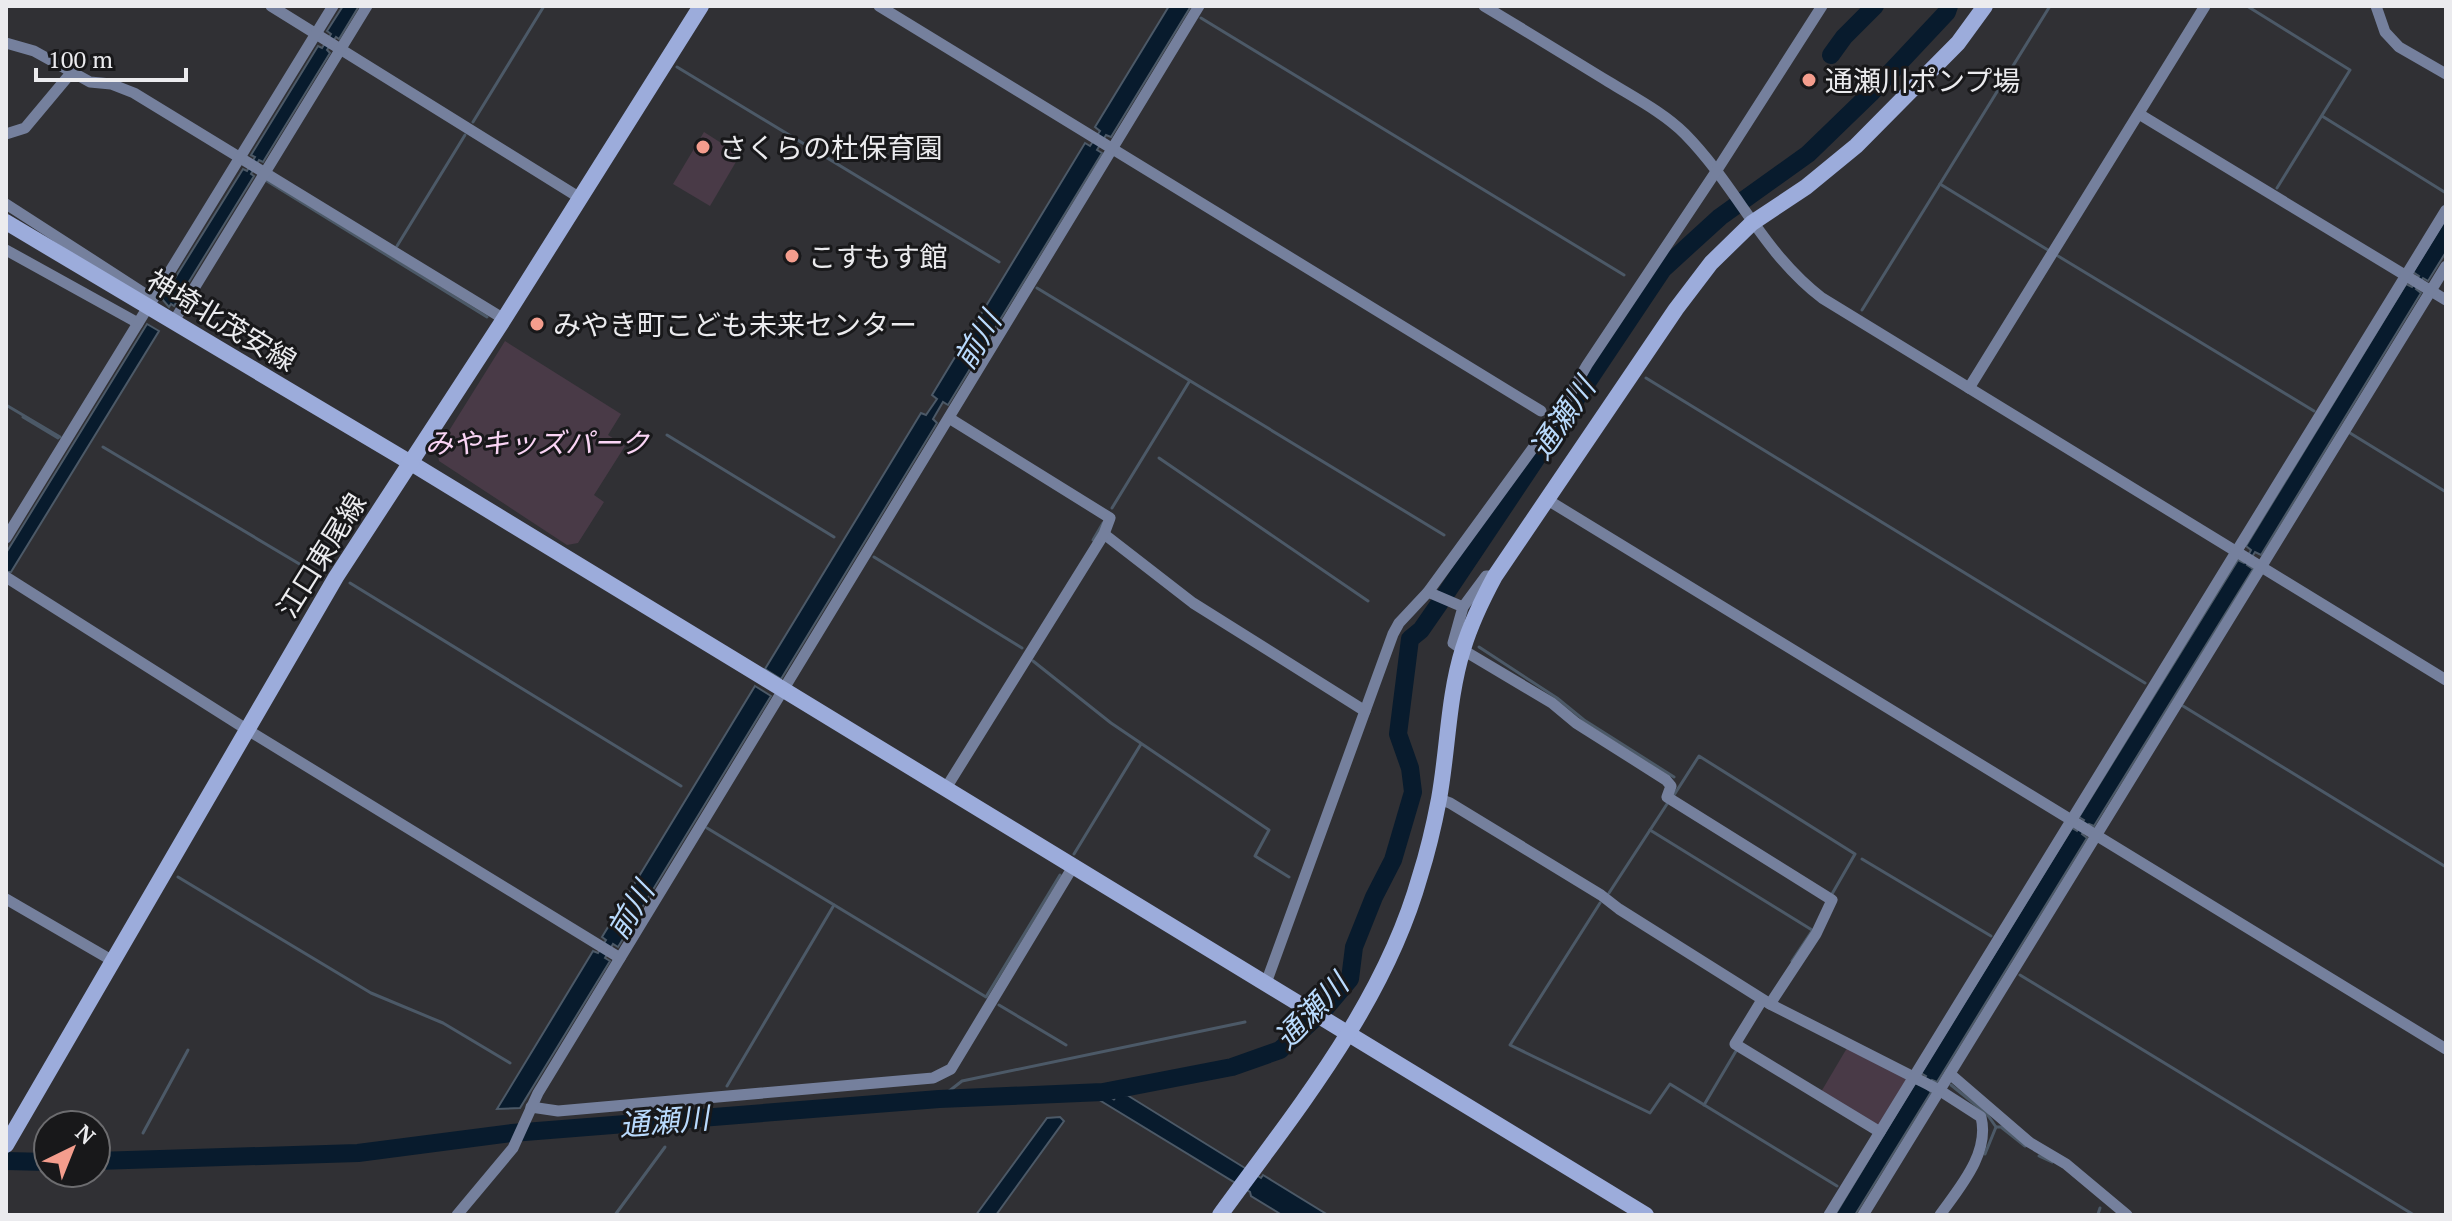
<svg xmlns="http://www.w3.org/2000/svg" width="2452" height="1221" font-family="'PT Serif','Noto Sans JP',serif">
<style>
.green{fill:#493a47}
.water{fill:#081b2d;stroke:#4c5967;stroke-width:2}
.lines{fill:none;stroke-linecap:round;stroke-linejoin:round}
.stream{stroke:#4c5967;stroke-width:3}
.river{stroke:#081b2d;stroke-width:18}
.street{stroke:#75809d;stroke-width:11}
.secondary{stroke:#9cacdb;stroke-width:16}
.poi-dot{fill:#f49d8d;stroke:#18181a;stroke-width:3}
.labels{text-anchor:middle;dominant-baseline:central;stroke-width:6;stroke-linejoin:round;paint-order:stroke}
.poi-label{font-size:28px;fill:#ebebee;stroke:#18181a;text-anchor:start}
.street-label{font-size:28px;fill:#ebebee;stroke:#18181a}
.park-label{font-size:28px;font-style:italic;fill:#fad5f5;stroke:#18181a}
.water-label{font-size:30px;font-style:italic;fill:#b9dafd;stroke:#18181a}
</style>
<rect width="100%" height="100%" fill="#303034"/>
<g class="green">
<polygon points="704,132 740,155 710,206 673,184"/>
<polygon points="505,341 621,414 608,435 625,446 594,495 604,502 578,543 567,545 439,461 437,450"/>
<polygon points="1847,1048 1904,1077 1907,1081 1878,1127 1821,1092"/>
</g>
<g class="water">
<polygon points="343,6 359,6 339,39 336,37 327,50 330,53 263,162 259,160 251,174 254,176 174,306 171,304 169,307 162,299 243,169 247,171 255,157 251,155 318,46 322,48 331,34 327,31"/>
<polygon points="1169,6 1191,6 1111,137 1106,135 1097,150 1102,153 948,405 943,402 933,419 937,423 781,679 765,669 921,413 926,415 937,399 932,395 1085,143 1090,146 1100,131 1095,127"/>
<polygon points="2446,218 2446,252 2428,281 2423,278 2416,289 2421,293 2261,555 2255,552 2247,565 2253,569 2094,826 2089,824 2082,834 2087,838 1937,1082 1932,1080 1926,1088 1931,1092 1855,1215 1835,1215 1915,1083 1920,1085 1926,1076 1921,1073 2072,828 2077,831 2084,820 2079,817 2238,560 2244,563 2251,550 2246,546 2406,284 2412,287 2419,276 2413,272"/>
<polygon points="147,324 159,331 11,572 6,572 6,553"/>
<polygon points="755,686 771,696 618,947 613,944 605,958 610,961 520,1108 497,1109 593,951 598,953 606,940 602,937"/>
<polygon points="1127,1095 1261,1178 1263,1175 1328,1215 1282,1215 1251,1196 1250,1192 1096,1098"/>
<polygon points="1060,1117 1064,1121 996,1215 976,1215 1047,1118"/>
</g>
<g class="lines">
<g class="stream">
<polyline points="2247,6 2350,70 2277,188"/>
<polyline points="1201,18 1624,275"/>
<polyline points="677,67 999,262"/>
<polyline points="2322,116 2446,193"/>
<polyline points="473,122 544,6"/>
<polyline points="267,181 487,317"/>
<polyline points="397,246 465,135"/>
<polyline points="2048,250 1940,184 2050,6"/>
<polyline points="2058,256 2314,411"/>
<polyline points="1037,288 1444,535"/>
<polyline points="1862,310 1940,184"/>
<polyline points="1646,378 2145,683"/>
<polyline points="6,405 60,437"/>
<polyline points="23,417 58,438"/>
<polyline points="2350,433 2446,492"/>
<polyline points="667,435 834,537"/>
<polyline points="103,447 323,578"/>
<polyline points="1159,458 1368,601"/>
<polyline points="1112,508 1189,382"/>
<polyline points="1093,540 1103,523"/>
<polyline points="874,557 1022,648"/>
<polyline points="350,583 681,786"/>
<polyline points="1479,647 1557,698 1584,720 1674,777"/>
<polyline points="1033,661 1111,723 1269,830 1255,856 1289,877"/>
<polyline points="2183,706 2446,867"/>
<polyline points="1674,795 1699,756 1855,854 1832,894"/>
<polyline points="707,828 986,997 1060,875"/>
<polyline points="1650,830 1812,930"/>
<polyline points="1074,854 1141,744"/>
<polyline points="1862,859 1991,936"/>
<polyline points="178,877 371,993 443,1023 510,1063"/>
<polyline points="1609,893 1667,804"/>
<polyline points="1600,903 1510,1045 1650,1113 1670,1084 1837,1186"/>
<polyline points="1792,961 1812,931"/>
<polyline points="2020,975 2414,1215"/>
<polyline points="999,1005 1066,1045"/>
<polyline points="1951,1085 1987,1114 1996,1127 1985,1154"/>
<polyline points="727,1086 834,905"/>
<polyline points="1103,1092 1114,1099"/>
<polyline points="939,1099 962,1081 1245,1022"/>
<polyline points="1704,1105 1736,1051"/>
<polyline points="1996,1127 2001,1127 2025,1146"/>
<polyline points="143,1133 188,1050"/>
<polyline points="2039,1156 2052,1162"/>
<polyline points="2098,1214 2100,1208"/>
<polyline points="615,1215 665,1147"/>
</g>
<g class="river">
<polyline points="1831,55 1844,37 1875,6"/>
<polyline points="6,1161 48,1162"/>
<polyline points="96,1161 358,1153 512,1133 939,1099 1103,1092 1232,1067 1280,1050 1323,1011 1350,979 1354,947 1374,897 1393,860 1413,792 1410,768 1398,734 1410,639 1421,630 1439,604 1663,269 1720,217 1808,154 1871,93 1947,12 1949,6"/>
</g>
<g class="street">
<polyline points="271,6 580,198"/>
<polyline points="879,6 1541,411"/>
<path d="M1484,6C1526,31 1568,57 1609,82C1635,98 1664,113 1685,134C1737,187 1762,252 1822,298L2446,680"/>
<polyline points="2376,6 2385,32 2399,47 2446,74"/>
<polyline points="6,43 34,51 90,82 111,84 134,93 504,319"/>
<polyline points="2139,114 2446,300"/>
<polyline points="6,134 25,128 71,73"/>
<polyline points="6,204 153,299"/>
<polyline points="6,250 138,323"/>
<polyline points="174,321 367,6"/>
<polyline points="1969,388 2205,6"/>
<polyline points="1546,499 2446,1049"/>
<polyline points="1104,534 1193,603 1365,711"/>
<polyline points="6,538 333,6"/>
<polyline points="6,577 246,729 620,958"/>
<polyline points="1428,592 1463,607 1453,643 1463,650 1552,703 1576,723 1666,780 1671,786 1667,797 1832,900 1816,934 1770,1004"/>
<polyline points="1463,607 1486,576 1495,576"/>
<polyline points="946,788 1104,534 1110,518 949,418"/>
<path d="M1439,799L1450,803L1601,895L1619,909L1770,1004L1939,1090L1981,1117C1990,1153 1960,1187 1940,1215"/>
<polyline points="6,899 113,961"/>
<polyline points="1266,983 1393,634 1399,623 1428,592 1563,407 1587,365 1717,170 1822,6"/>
<polyline points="1762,1000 1735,1044 1880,1132"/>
<polyline points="1950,1074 2029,1142 2066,1164 2127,1215"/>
<polyline points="531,1107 558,1111 933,1078 951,1069 1074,865"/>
<polyline points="457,1215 513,1148 538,1093 1199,6"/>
<polyline points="1829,1215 2446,210"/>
<polyline points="1863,1215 2446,266"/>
</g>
<g class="secondary">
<polyline points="6,222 411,463 1646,1215"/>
<polyline points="6,1145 336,577 504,319 701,6"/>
<path d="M1220,1215C1297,1109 1384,1004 1420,876C1428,851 1434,825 1439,799C1448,749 1448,697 1463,649C1471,623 1482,600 1495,576L1676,309L1711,263L1752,223L1806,187L1856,146L1958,43L1985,6"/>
</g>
</g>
<g class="poi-dot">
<circle cx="1809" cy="80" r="8"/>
<circle cx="703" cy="147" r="8"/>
<circle cx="792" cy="256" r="8"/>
<circle cx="537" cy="324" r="8"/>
</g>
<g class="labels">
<g class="poi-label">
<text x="1825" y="80">通瀬川ポンプ場</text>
<text x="719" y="147">さくらの杜保育園</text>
<text x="808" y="256">こすもす館</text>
<text x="553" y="324">みやき町こども未来センター</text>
</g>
<g class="street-label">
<text transform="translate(222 320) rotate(31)">神埼北茂安線</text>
<text transform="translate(321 555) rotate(-58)">江口東尾線</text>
</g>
<g class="park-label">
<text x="537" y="442">みやキッズパーク</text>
</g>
<g class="water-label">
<text transform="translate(977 340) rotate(-59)">前川</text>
<text transform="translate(1562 418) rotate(-56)">通瀬川</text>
<text transform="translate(630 910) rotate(-59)">前川</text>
<text transform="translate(1311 1011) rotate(-46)">通瀬川</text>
<text transform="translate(664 1121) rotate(-5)">通瀬川</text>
</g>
</g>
<rect width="2452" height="1221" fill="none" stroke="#ebebee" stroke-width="16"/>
<g transform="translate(72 1149) rotate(43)"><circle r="38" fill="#18181a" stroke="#6c6c6f" stroke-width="2"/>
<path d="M0-6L14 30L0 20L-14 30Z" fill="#f49d8d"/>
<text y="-12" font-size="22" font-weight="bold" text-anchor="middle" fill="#ebebee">N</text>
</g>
<path d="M36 68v12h150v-12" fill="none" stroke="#ebebee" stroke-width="4"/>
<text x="48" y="68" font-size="24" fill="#ebebee" stroke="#18181a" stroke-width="6" paint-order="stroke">100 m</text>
</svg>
